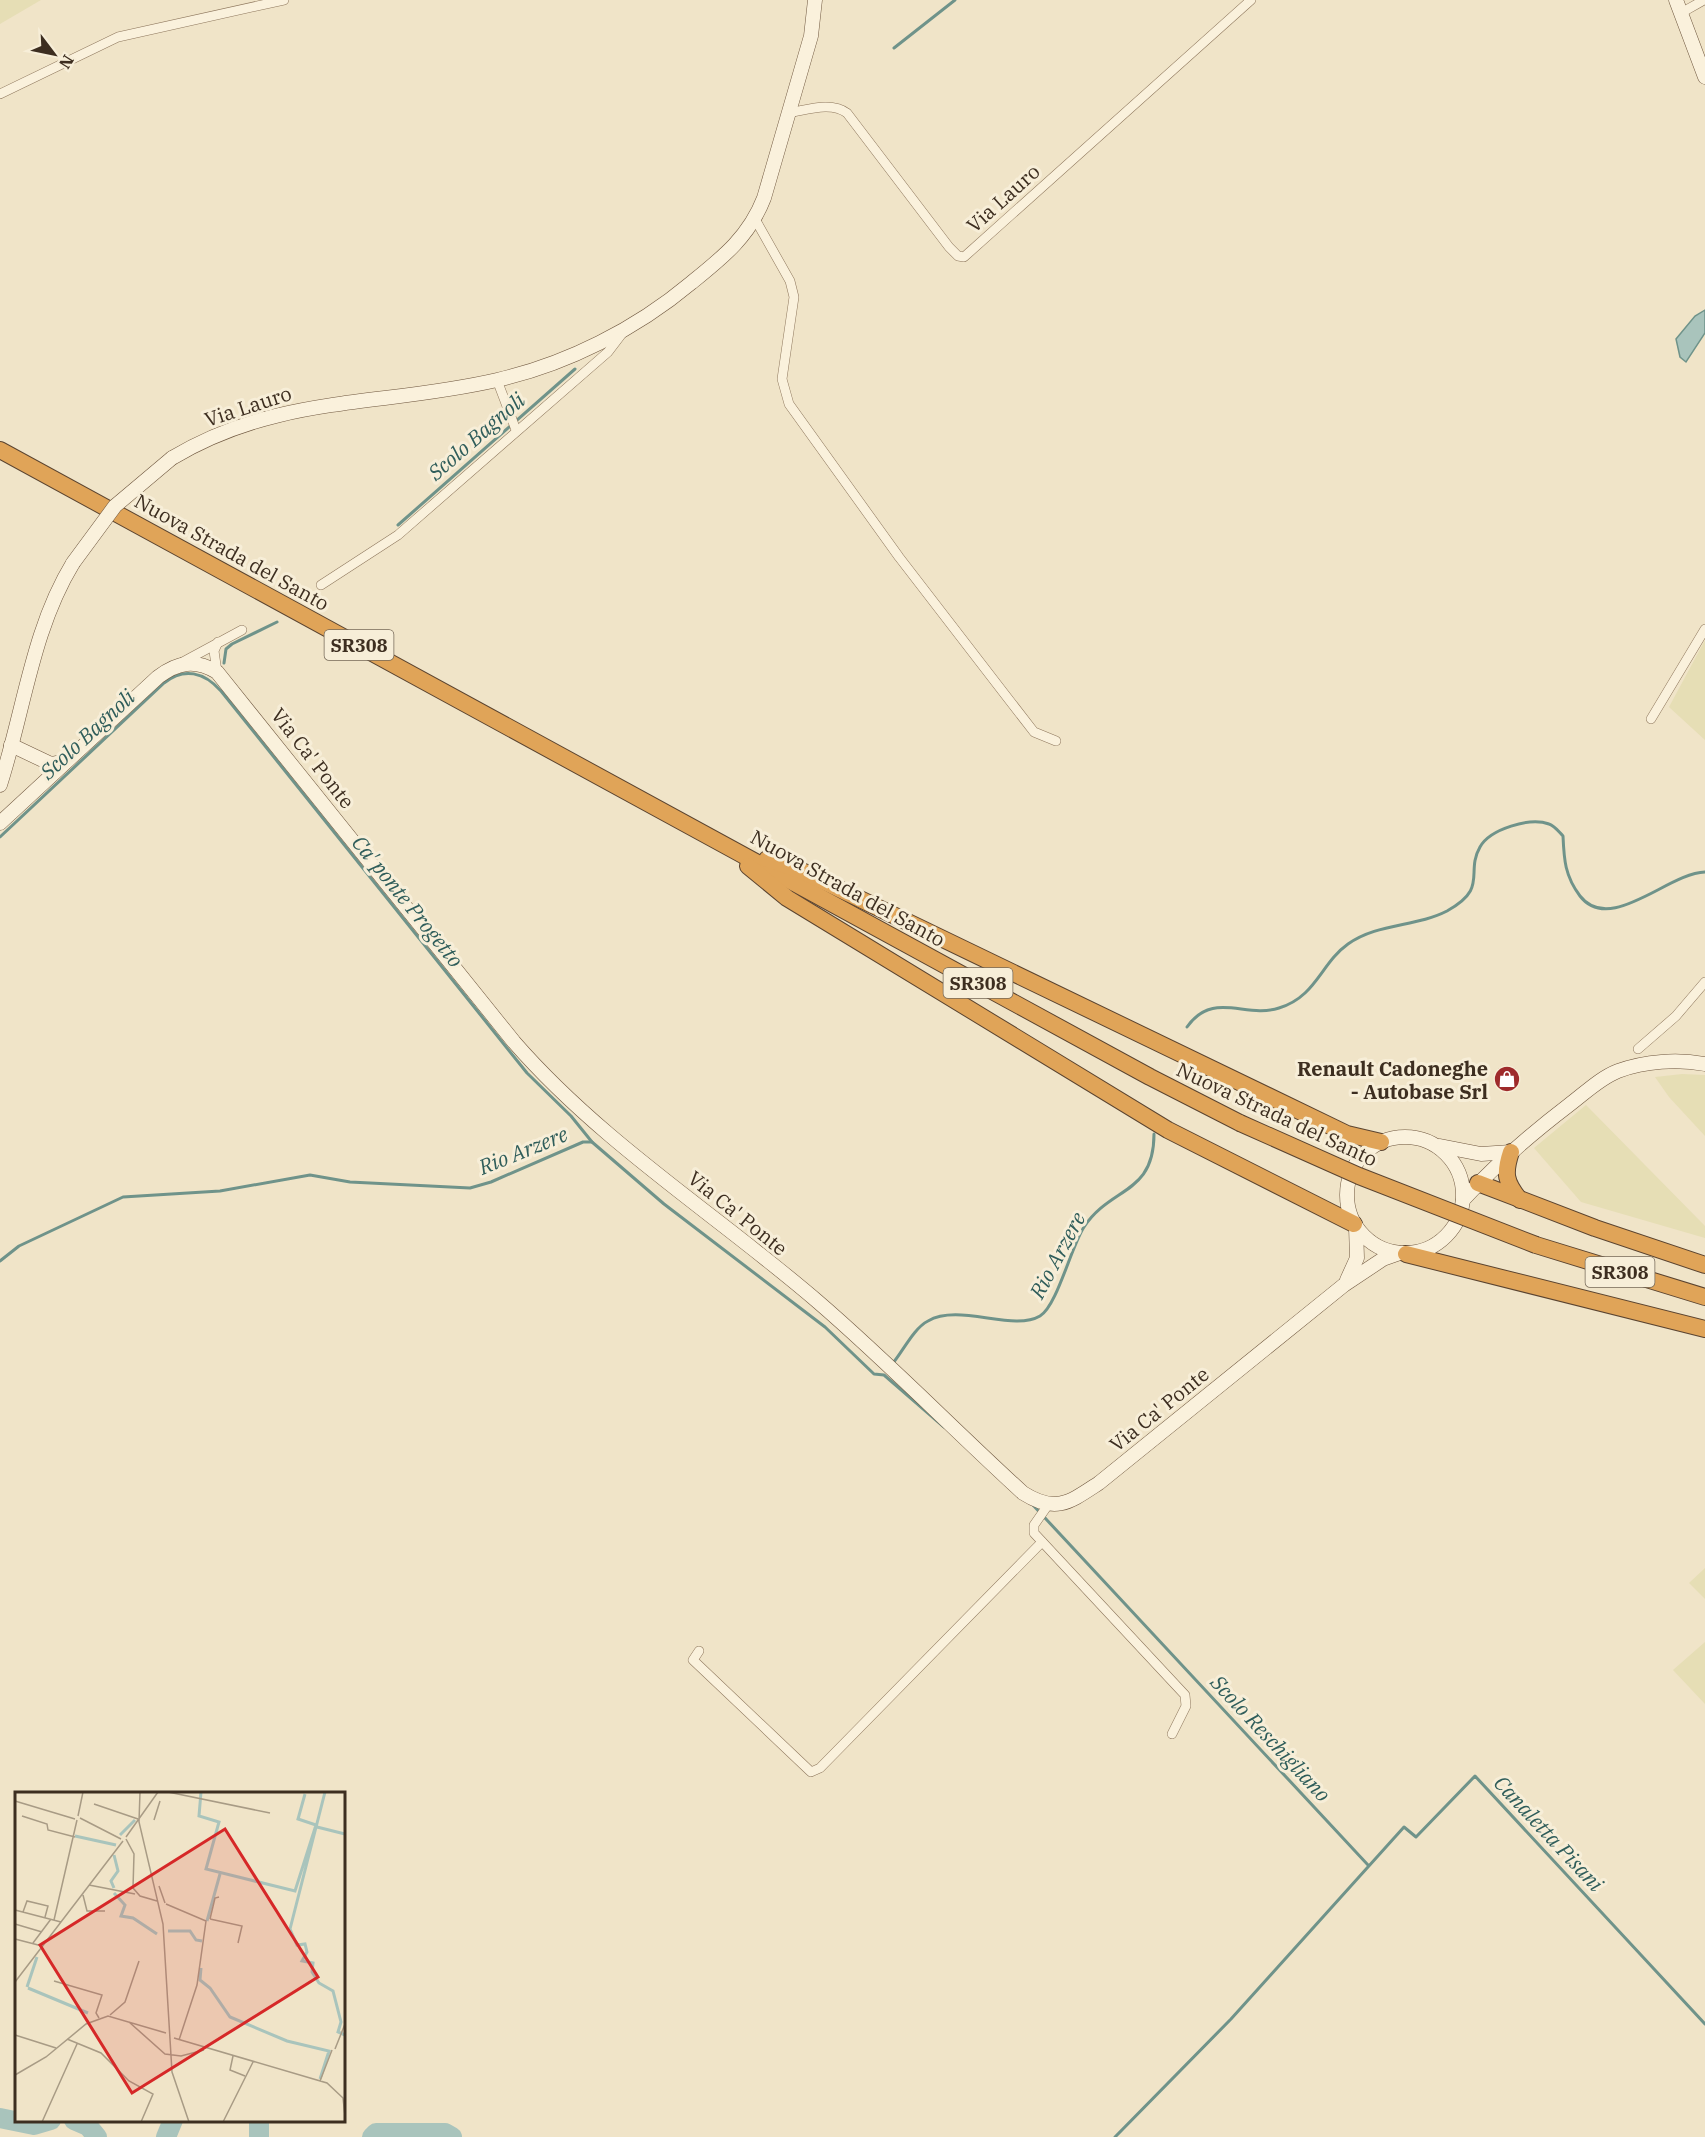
<svg xmlns="http://www.w3.org/2000/svg" width="1705" height="2137" font-family="'IBM Plex Serif',serif">
<style>
.farmland{fill:#e6deb5}
.water{fill:#a9c4bc;stroke:#6f938a;stroke-width:1.5}
.lines{fill:none;stroke-linecap:round;stroke-linejoin:round}
.stream{stroke:#6f938a;stroke-width:3}
.river{stroke:#a9c4bc;stroke-width:20}
.street-casing{stroke:#8d765c;stroke-width:10}
.secondary-casing{stroke:#6f573f;stroke-width:15}
.highway-casing{stroke:#5b4430;stroke-width:18}
.street{stroke:#faf1dc;stroke-width:9}
.secondary{stroke:#faf1dc;stroke-width:14}
.highway{stroke:#e0a458;stroke-width:16}
.secondary-bridge-casing{stroke:#6f573f;stroke-width:15;stroke-linecap:butt}
.highway-bridge-casing{stroke:#5b4430;stroke-width:18;stroke-linecap:butt}
.secondary-bridge{stroke:#faf1dc;stroke-width:14}
.highway-bridge{stroke:#e0a458;stroke-width:16}
.labels{text-anchor:middle;dominant-baseline:central;stroke-width:6;stroke-linejoin:round;paint-order:stroke}
.shield{fill:#f7eed8;stroke:#756857;stroke-width:1.5}
.shield-label{font-size:18px;font-weight:bold;fill:#3d2e20}
.street-label{font-size:20px;fill:#3d2e20;stroke:#f7eed8}
.poi-label{font-size:20px;font-weight:bold;fill:#3d2e20;stroke:#f7eed8;text-anchor:end}
.water-label{font-size:21px;font-style:italic;fill:#2f5d5a;stroke:#f7eed8}
.inset-river{fill:none;stroke:#a9c4bc;stroke-width:3}
.inset-road{fill:none;stroke:#a89b85;stroke-width:1.5}
.view{fill:#d62828;fill-opacity:0.15;stroke:#d62828;stroke-width:3}
.inset-edge{fill:none;stroke:#3d2e20;stroke-width:3}
</style>
<rect width="100%" height="100%" fill="#f0e4c8"/>
<g class="farmland">
<polygon points="0,0 41,0 0,24"/>
<polygon points="1705,640 1705,740 1669,707"/>
<polygon points="1682,1074 1705,1075 1705,1136 1669,1097 1655,1077"/>
<polygon points="1586,1105 1705,1226 1705,1238 1581,1202 1534,1148"/>
<polygon points="1705,1568 1705,1599 1689,1583"/>
<polygon points="1705,1642 1705,1704 1673,1670"/>
</g>
<polygon class="water" points="1705,310 1705,333 1686,362 1680,357 1676,339 1695,316"/>
<g class="lines">
<g class="stream">
<polyline points="894,48 955,0"/>
<polyline points="398,525 575,369"/>
<polyline points="224,663 226,649 232,644 277,622"/>
<path d="M0,837L164,683C184,667 204,672 221,691L527,1073L571,1116L592,1142"/>
<path d="M1187,1027C1213,990 1245,1019 1279,1008C1316,997 1321,963 1348,944C1377,923 1416,927 1447,911C1489,888 1465,873 1480,847C1490,829 1530,817 1549,824C1555,826 1559,832 1563,836C1564,860 1565,876 1580,896C1610,935 1668,873 1705,872"/>
<polyline points="0,1261 19,1246 123,1197 220,1191 310,1175 350,1182 470,1188 491,1182 583,1142 592,1142 664,1204 825,1327 874,1374 884,1375 944,1427"/>
<path d="M893,1363C903,1351 914,1328 928,1321C959,1303 1013,1332 1040,1316C1057,1306 1071,1247 1084,1227C1111,1186 1154,1195 1154,1134"/>
<polyline points="1032,1504 1368,1865"/>
<polyline points="1115,2137 1231,2019 1404,1827 1416,1837 1475,1776 1705,2024"/>
</g>
<g class="river">
<polyline points="0,2118 34,2125 51,2120"/>
<polyline points="74,2120 88,2126 97,2137"/>
<polyline points="166,2137 173,2120"/>
<polyline points="259,2137 259,2120"/>
<polyline points="372,2137 376,2133 445,2133 452,2137"/>
</g>
<g class="street-casing">
<g id="street">
<polyline points="1681,13 1704,0"/>
<polyline points="0,94 118,37 284,0"/>
<path d="M788,113C807,110 831,101 847,113L949,247L958,256L964,257L1251,0"/>
<polyline points="755,219 790,281 794,297 782,379 789,404 899,557 1003,692 1034,732 1056,741"/>
<polyline points="497,380 516,430"/>
<polyline points="321,585 398,535 608,352 624,331"/>
<polyline points="181,663 242,630"/>
<polyline points="217,672 214,651 218,642"/>
<polyline points="1651,719 1705,629"/>
<polyline points="1638,1049 1676,1016 1705,982"/>
<polyline points="1048,1505 1034,1525 1034,1533 1185,1695 1186,1706 1172,1734"/>
<polyline points="699,1651 693,1660 811,1772 820,1768 1042,1542"/>
</g>
</g>
<g class="secondary-casing">
<g id="secondary">
<polyline points="1676,0 1705,77"/>
<path d="M172,458C279,394 381,407 497,380C567,364 636,329 691,283C722,258 749,237 764,198L811,36L815,0"/>
<polyline points="11,745 51,764 66,761"/>
<path d="M0,785C24,711 32,630 73,563"/>
<path d="M0,823L158,677C178,662 195,659 217,672L514,1042C602,1143 717,1215 817,1301C888,1362 954,1430 1023,1493C1056,1514 1070,1502 1099,1483L1344,1285L1383,1259L1400,1253"/>
<circle cx="1405" cy="1195" r="58"/>
<polyline points="1440,1146 1481,1154 1511,1152"/>
<path d="M1463,1200C1495,1165 1531,1134 1569,1105C1585,1093 1600,1078 1618,1071C1645,1061 1678,1059 1705,1064"/>
<polyline points="1347,1280 1357,1258 1356,1227"/>
</g>
</g>
<g class="highway-casing">
<g id="highway">
<polyline points="0,450 1150,1077 1240,1123"/>
<polyline points="767,859 802,871 1347,1134 1381,1142"/>
<polyline points="748,866 787,898 1168,1130 1354,1224"/>
<path d="M1511,1152C1504,1173 1505,1182 1520,1200"/>
<polyline points="1478,1183 1595,1228 1705,1265"/>
<polyline points="1536,1245 1705,1297"/>
<polyline points="1406,1254 1705,1329"/>
</g>
</g>
<use href="#street" class="street"/>
<use href="#secondary" class="secondary"/>
<use href="#highway" class="highway"/>
<g class="secondary-bridge-casing">
<polyline id="secondary-bridge" points="73,563 115,506 172,458"/>
</g>
<g class="highway-bridge-casing">
<polyline id="highway-bridge" points="1240,1123 1359,1176 1536,1245"/>
</g>
<use href="#secondary-bridge" class="secondary-bridge"/>
<use href="#highway-bridge" class="highway-bridge"/>
</g>
<defs>
<g id="shop-disc" transform="scale(1.35)"><circle r="9.5" fill="#9e2a2b" stroke="#f7eed8"/><path d="M-5-2.5h2.3a2.7 3.5 0 0 1 5.4 0H5L5.5 6h-11ZM-1.5-2.5h3a1.5 2.3 0 0 0-3 0Z" fill="#fff"/></g>
</defs>
<g fill-rule="evenodd">
<use href="#shop-disc" x="1507" y="1079"/>
</g>
<g class="labels">
<g class="shield">
<rect x="324.5" y="630" width="69" height="30" rx="4.5"/>
<rect x="943.5" y="968" width="69" height="30" rx="4.5"/>
<rect x="1585.5" y="1257" width="69" height="30" rx="4.5"/>
</g>
<g class="shield-label">
<text x="359" y="645">SR308</text>
<text x="978" y="983">SR308</text>
<text x="1620" y="1272">SR308</text>
</g>
<g class="street-label">
<text transform="translate(1003 198) rotate(-42)">Via Lauro</text>
<text transform="translate(248 406) rotate(-18)">Via Lauro</text>
<text transform="translate(232 552) rotate(29)">Nuova Strada del Santo</text>
<text transform="translate(313 758) rotate(52)">Via Ca' Ponte</text>
<text transform="translate(848 888) rotate(29)">Nuova Strada del Santo</text>
<text transform="translate(1277 1114) rotate(25)">Nuova Strada del Santo</text>
<text transform="translate(738 1213) rotate(39)">Via Ca' Ponte</text>
<text transform="translate(1159 1409) rotate(-39)">Via Ca' Ponte</text>
</g>
<g class="poi-label">
<text x="1488" y="1068">Renault Cadoneghe<tspan x="1488" dy="23">- Autobase Srl</tspan></text>
</g>
<g class="water-label">
<text transform="translate(476 436) rotate(-41)">Scolo Bagnoli</text>
<text transform="translate(87 734) rotate(-43)">Scolo Bagnoli</text>
<text transform="translate(408 901) rotate(51)">Ca' ponte Progetto</text>
<text transform="translate(523 1150) rotate(-22)">Rio Arzere</text>
<text transform="translate(1057 1255) rotate(-62)">Rio Arzere</text>
<text transform="translate(1271 1738) rotate(47)">Scolo Reschigliano</text>
<text transform="translate(1549 1833) rotate(47)">Canaletta Pisani</text>
</g>
</g>
<g transform="translate(15 1792)">
<rect width="330" height="330" fill="#f0e4c8"/>
<path class="inset-river" d="M186,0L184,24L204,30L191,77L280,99L301,33L283,27L290,2M310,0L275,137L282,153L290,152L292,160L287,169L298,171L297,180L304,191L318,199L326,230L323,240L330,243M302,35L330,42M105,43L120,28M60,44L101,53M99,63L103,79L96,89L99,96M99,101L110,113L106,124L118,126L142,142M192,129L205,82M153,139H175L181,148L187,149M186,176L185,188L195,196L215,225L272,249L314,259L305,287M12,195L22,165M13,196L73,221"/>
<path class="inset-road" d="M125,0L124,30L148,132L157,280L174,330M153,0L255,21M0,9L60,27M79,12L123,27M7,24L32,32L33,38L60,45M63,24L68,0M65,26L106,47M139,28L145,9M111,45L143,0M111,47L119,62L118,96L125,104L142,109M74,93L120,102M144,94L150,111M68,103L72,119H90M151,112L191,129L182,193L164,248M0,118L46,130M8,120L12,109L33,114L30,125M195,127L227,134L223,151M195,127L200,106L204,105M39,128L62,28M0,132L27,140M0,147L27,154M18,151L36,127M39,189L87,203L81,221L84,226M0,190L108,49M95,223L110,210L124,169M114,230L150,262L166,264L189,258M0,243L41,256M159,246L312,291L328,306L330,324M52,247L86,261L114,289L138,302L126,330M320,257L330,232M218,264L215,278L230,284M0,283L31,265L71,232L93,224L151,241M305,289L317,258M27,330L62,252M208,330L238,270"/>
<path class="view" d="M210,37L303,185L117,301L25,153Z"/>
<rect width="330" height="330" class="inset-edge"/>
</g>
<g transform="translate(54 54) rotate(122)" stroke="#f7eed8" stroke-width="4.5" paint-order="stroke">
<path d="M0-4.5L10 22L0 15L-10 22Z" fill="#3d2e20"/>
<text y="-9" font-size="16" font-weight="bold" text-anchor="middle" fill="#3d2e20">N</text>
</g>
</svg>
